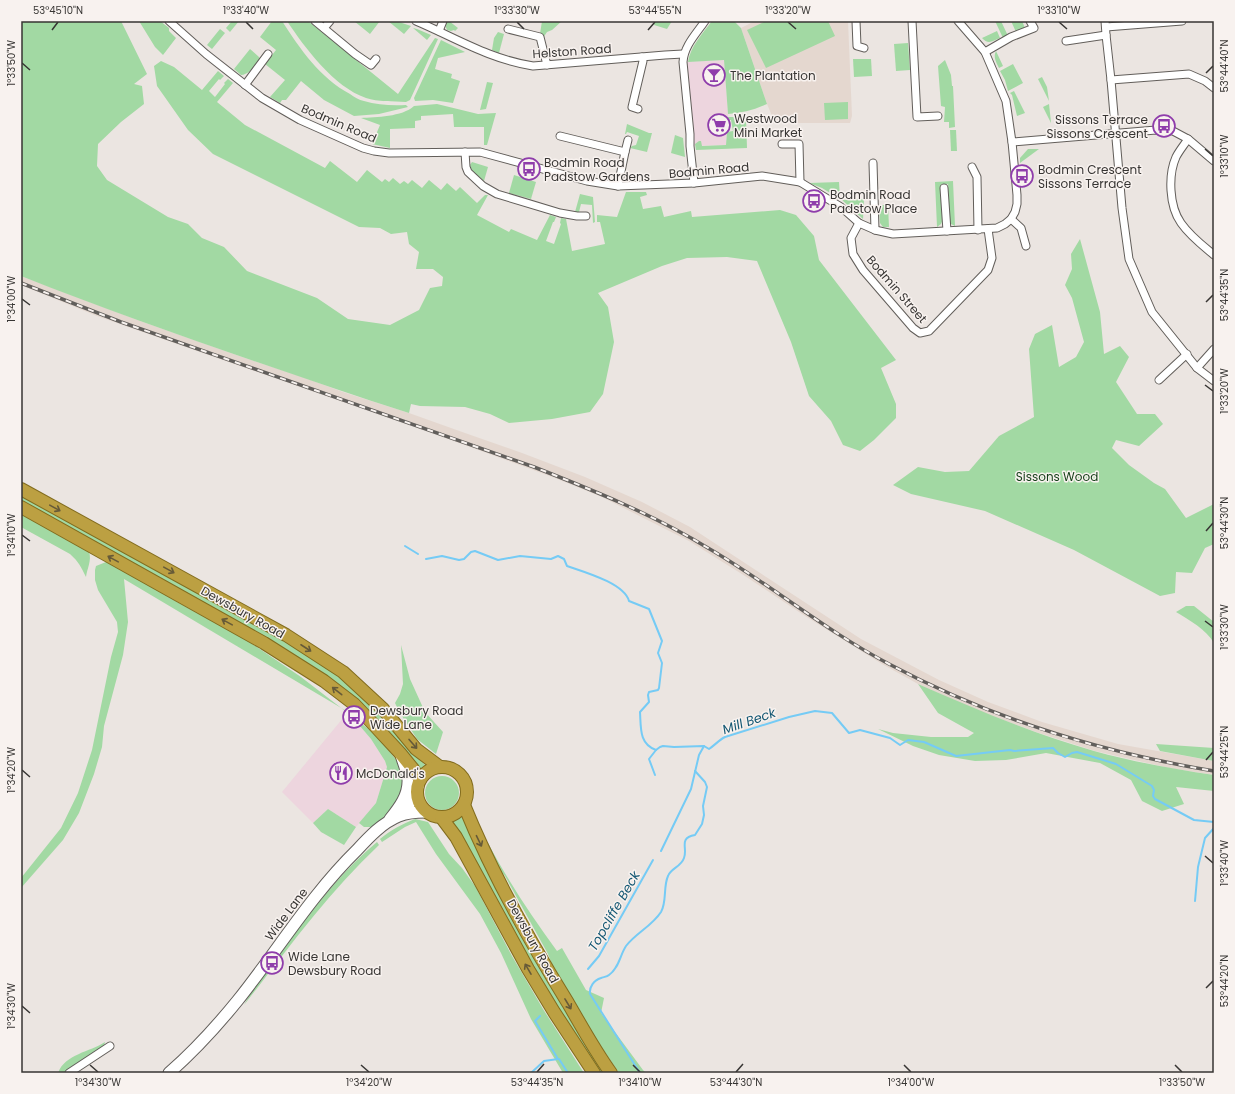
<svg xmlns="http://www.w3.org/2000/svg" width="1235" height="1094" font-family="Poppins,sans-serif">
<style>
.commercial{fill:#edd5de}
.built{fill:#e4d7cf}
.green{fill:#a2d9a3}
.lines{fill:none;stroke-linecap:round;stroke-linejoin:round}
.stream{stroke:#75cbf5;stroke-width:2}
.minor-casing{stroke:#625e5a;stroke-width:9}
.secondary-casing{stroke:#625e5a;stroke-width:13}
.trunk-casing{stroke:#826c1e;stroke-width:14}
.minor{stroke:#fff;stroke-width:7}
.secondary{stroke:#fff;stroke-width:11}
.trunk{stroke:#bca042;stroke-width:12}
.rail-casing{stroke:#625f5c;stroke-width:3.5}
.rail{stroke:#f8f2ef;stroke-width:2;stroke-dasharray:6;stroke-linecap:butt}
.oneway{stroke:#665a38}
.ticks{fill:none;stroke:#373533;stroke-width:1.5}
.labels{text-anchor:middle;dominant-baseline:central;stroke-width:3;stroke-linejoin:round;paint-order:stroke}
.street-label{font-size:12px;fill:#373533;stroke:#f8f2ef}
.poi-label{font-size:12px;fill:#373533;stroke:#f8f2ef;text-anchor:start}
.park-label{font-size:12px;fill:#133d17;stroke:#f8f2ef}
.water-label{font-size:13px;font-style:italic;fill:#135773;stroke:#f8f2ef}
.neatline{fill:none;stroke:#373533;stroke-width:1.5}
.ticks-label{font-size:10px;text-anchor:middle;fill:#373533}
</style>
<rect width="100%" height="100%" fill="#ebe5e1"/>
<g class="commercial">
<polygon points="724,60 728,114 726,145 690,146 683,62"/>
<polygon points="348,712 371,739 385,761 387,767 376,803 356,827 328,809 313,823 282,792"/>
</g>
<g class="built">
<polygon points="755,21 848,21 852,116 850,123 775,123 767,104 741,28"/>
<polygon points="21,276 143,322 248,359 300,376 343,392 409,413 465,433 522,453 585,477 642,502 690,527 861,639 939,680 988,702 1042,722 1118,744 1214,761 1214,775 1169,768 1095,751 1036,732 973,709 918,684 882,664 802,614 745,576 689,541 602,497 555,478 432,433 97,316 21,285"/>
</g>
<g class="green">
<path d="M21,21H121L147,74L134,84L142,86L144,104L121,122L98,144L97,166L107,180L168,217L188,224L202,238L224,247L247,271L317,298L348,319L390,325L419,310L430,288L442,286L443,277L433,269H416L419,252L409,244L407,232L391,234L380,228L359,227L213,154L188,130L157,86L154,66L161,61L174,67L202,90L218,71L224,76L220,80L219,79L209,91L215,97L225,84L224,83L228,79L233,83L217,102L245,125L325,168L330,161L357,182L367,170L382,182L385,179L389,182L393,178L400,184L404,181L408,184L412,180L422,188L429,180L441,190L447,183L456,191L460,187L477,203L485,195H488L477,215L509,232L511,229L537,240L550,215L556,217L554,222H553L546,241L554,244L561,224L560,223L561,218L566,219L572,251L605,244L600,222H597V215L617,217L626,192H646L647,195L640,197L643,209L661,206L664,217L691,211L692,217L780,210L796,215L814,236L819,260L896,360L881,368L896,404V418L874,440L860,451L843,445L831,421L809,396L791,342L757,261L727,257L687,258L662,266L598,293L608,307L614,342L603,394L590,412L552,419L509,423L490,414L465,407L420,406L411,404L409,413C358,397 308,379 257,362C178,335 99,307 21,276Z"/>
<polygon points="139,21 160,21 169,28 169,31 176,38 163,55 155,47"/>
<polygon points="232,21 239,21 230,32 226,28"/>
<path d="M272,21H282C300,49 320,78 350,94C354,97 359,100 364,101C377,105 393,106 406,105L408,107L379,114L354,116L324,100L301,81L286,100H282L280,103L270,97L285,80L265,64L276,50L260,37Z"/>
<path d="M287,21H308L398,94L435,38L438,39L410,100L406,102C393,101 378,102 366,98C334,87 305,48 287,21Z"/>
<polygon points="354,21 374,22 380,21 370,34"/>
<polygon points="388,21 396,21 411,26 404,34"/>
<polygon points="446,21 449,21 458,28 455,31 454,30 451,31 447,30 445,25"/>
<polygon points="542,21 562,21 552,30 547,32 543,38 540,34"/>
<polygon points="655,21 672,21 667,29 654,25"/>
<path d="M712,21H734L741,28L767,104C754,110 742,113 728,114L724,60L688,62C690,47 703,33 712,21Z"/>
<polygon points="766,21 828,21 835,36 766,68 747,30"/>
<polygon points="995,21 1001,21 1008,36 1003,38"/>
<polygon points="1011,21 1022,21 1025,28 1016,32"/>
<polygon points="413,28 417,29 431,35 427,40"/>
<polygon points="220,29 225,33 212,49 207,45"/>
<path d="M997,31L1000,38C993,41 988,45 982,38Z"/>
<polygon points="498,32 504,34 499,53 492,50 494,38"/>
<polygon points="441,40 465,52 438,58 435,69 452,74 451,78 460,81 453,103 433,100 415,101 414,98"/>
<polygon points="908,43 910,70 896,71 894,44"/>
<path d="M250,49L259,57L260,59C255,65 250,74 241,75L234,69Z"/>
<path d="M996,51L1003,66L999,68C996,62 993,57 996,51Z"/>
<polygon points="853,59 871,59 872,76 854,77"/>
<polygon points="945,60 951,75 952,86 953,86 955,127 949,128 949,122 944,122 945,107 941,106 938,66"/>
<polygon points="1013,64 1023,83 1008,91 1005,80 1000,71"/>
<polygon points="1042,77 1047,87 1049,101 1038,79"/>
<polygon points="487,82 493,83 486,109 480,110"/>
<polygon points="1014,91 1025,113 1017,116 1012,95 1010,93"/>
<polygon points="848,102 848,119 825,120 824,103"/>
<path d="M437,104L478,114L496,113L487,145H484V127H454L453,114L421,116V120L415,121V128L390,129V148L372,144L380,125L361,118C376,117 402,117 414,106Z"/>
<polygon points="1049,104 1051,122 1051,123 1043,107"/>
<polygon points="727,117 746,117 747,148 696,150 695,144 699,141 701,141 702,146 726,145 727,132 733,131 731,120 727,120"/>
<polygon points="627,124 649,133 652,133 647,152 630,148 632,146 636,145 639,136 627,132 626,134 625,134"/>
<polygon points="950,130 956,130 957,151 951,151"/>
<polygon points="675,135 683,138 685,157 671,153"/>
<polygon points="1028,149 1039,149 1020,163 1020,158"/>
<polygon points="472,162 488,167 484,181 472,171 470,165"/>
<polygon points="514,175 536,182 531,199 509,193"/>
<polygon points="953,181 955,226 949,223 948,184 941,184 942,219 943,219 941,224 937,227 935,182"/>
<polygon points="839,182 840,199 822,188 809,183"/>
<polygon points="580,194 593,197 595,222 593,223 592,205 581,204 579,212 575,212"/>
<polygon points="864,199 863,219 842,200"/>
<polygon points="879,205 888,205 889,227 883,227 880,223"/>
<polygon points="1080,239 1100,312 1104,354 1120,346 1129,357 1116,382 1137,414 1155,414 1163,424 1139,446 1116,440 1112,448 1129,465 1154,483 1165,489 1186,518 1214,504 1214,544 1205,548 1192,573 1176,572 1175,593 1160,596 1074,550 985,511 911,494 893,485 918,467 945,472 969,471 999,436 1034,417 1029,349 1035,334 1052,325 1059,367 1076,357 1084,342 1072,298 1065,285 1072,269 1071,254"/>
<polygon points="21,491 297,645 345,680 372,705 410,749 426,766 421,771 366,710 21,501"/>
<path d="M21,513L89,552C92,560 87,569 86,577C81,567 79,562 70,554L21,527Z"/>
<polygon points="106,562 111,563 179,603 248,641 301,677 375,734 398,762 404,775 401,797 386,816 373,827 364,827 359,823 376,803 387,767 385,761 371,739 348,712 124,579 128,622 123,655 104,726 102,747 94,774 79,813 63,840 21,888 21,878 61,828 78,793 92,750 111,657 118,632 117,622 98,590 95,580 95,570 96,566"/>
<path d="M1186,606H1194L1214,622V643C1206,629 1189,620 1176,612Z"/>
<polygon points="401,645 410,679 425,712 443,732 436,754 417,739 400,713 395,703 400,694 403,684"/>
<path d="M918,684C975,709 1034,734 1094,751C1134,762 1174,769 1214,775V791L1176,787L1184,804L1162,811L1142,801L1131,780L1100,763L1046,753L1006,760L975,761L939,755L913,746L878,729L893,733L931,737H968L974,733L938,713Z"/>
<polygon points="1156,744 1214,748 1214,761 1160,751"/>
<circle cx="442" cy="793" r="17"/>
<polygon points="328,809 356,827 344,845 321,832 313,823"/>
<polygon points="463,815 607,1073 597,1073 535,972 498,906 460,832 452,822"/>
<path d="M415,819L428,822L449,854L462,868L475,886L512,956L543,1009L584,1073H563L531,1019L501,953L480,914L436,854L416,822L405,827L382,842L380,839C391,830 402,824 415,819Z"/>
<path d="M377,842L379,845C328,893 287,950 244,1005C260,975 281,949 302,923C325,894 348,866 377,842Z"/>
<path d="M488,843C508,881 532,917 557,951L562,948L586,990L604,998L601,1013L643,1070L646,1073H619L598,1042L553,967L548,954L505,876C498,867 486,855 488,843Z"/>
<path d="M105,1042L104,1046L64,1073H58C65,1054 90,1052 105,1042Z"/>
</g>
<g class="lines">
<g class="stream">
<polyline points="405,546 418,554"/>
<path d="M426,559L442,556L459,560L464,559L471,552L475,551L498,560L520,556L551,559L558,556L564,559L567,566C584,572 624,583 629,601L649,609L662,641L658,653L662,663L659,688L658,690L649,692L648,695L649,702L640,712C641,728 639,744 656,750L660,747L663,746L674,747L704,746L709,749C715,745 719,740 725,737L789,717L815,711L832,713L849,733L860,730L890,738L900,745L908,740L924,742L956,756L1010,750L1014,751L1053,748L1058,753L1065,757L1072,753L1077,752L1116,764L1152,786L1154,790L1153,796L1155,799L1194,820L1214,822"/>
<polyline points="655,775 649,759 656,750"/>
<polyline points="661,851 691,789 699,755 704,746"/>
<polyline points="1195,901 1198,867 1205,838 1214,828"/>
<polyline points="588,969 599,956 653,860"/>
<polyline points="559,1059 568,1073"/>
<polyline points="531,1073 544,1061 558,1059 535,1021 540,1016"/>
<path d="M640,1073L590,994C589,987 594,980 601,978C603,977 607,977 609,975C619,968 620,955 626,946C636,933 652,926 661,912C667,902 663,887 668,876C671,868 681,867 684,858C688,848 678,838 695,835L702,824L704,815L703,806L707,787L705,782L695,771"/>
</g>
<g class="minor-casing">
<g id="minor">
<polyline points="169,21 206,54 262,98 300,120 363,148 374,151 389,153 480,152 587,181 618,186 694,183 762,176 800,182 841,207 859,223 875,230 893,234 997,228 1005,224 1011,219 1015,212 1017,204 1017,195 1012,142 1006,101 985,52 958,21"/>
<polyline points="315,21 355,54 371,65 376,59"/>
<path d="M416,21C456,38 489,59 533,66L665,55L683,54"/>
<polyline points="856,21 857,46 864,48"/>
<polyline points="912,21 917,117 938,116"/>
<polyline points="1105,21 1106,35 1111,80 1122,208 1129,259 1152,312 1197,368 1214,381"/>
<polyline points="1106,27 1182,21"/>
<polyline points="324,28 330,21"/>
<polyline points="508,29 540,37 547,65"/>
<polyline points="439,31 443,21"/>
<polyline points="1066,41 1106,35"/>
<polyline points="985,52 1011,37 1034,28 1030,21"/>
<polyline points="1111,80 1189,74 1205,81 1214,88"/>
<polyline points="245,85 268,54"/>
<polyline points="638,109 632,107 643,61 642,57"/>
<polyline points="560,136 625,152"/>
<path d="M1188,139C1184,145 1179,151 1176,157C1168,175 1169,206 1181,223C1190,236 1202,245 1214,255"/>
<polyline points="1012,142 1156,130 1173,131 1188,139 1214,161"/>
<polyline points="782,144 799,144 800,182"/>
<polyline points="465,152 466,167 468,172 483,186 497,194 560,213 577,216 586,216"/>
<polyline points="873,163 875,230"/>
<polyline points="972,167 977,177 978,230"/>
<path d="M694,183L690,146V134L683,62C684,46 696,34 705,21"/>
<polyline points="618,186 625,152 628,140"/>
<polyline points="944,188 947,231"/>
<polyline points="1011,219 1021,228 1026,246"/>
<polyline points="859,223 851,238 853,254 863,270 913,328 920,333 929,331 988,270 992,258 988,229"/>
<polyline points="1197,368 1214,349"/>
<polyline points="1159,380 1187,354"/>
<polyline points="69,1073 110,1046"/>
</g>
</g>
<g class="secondary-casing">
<g id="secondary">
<polyline points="402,813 411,802 418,787"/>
<path d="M390,819C399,808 409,795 408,779C407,771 403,762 401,755"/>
<path d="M169,1073C194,1051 217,1026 238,1000C278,950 311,895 357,850C369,837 382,823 399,816C408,812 417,812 426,812"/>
</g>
</g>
<g class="trunk-casing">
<g id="trunk">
<polyline points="21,489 286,635 343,672 383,709 416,749 440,767"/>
<polyline points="21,507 264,643 324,681 354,704 375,726 400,753 413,769 420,780"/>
<circle cx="442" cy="792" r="25"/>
<path d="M464,805C492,874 529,940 568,1003C582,1027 595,1051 611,1073"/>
<polyline points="441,817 456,837 528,969 554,1012 594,1073"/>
</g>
</g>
<use href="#minor" class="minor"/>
<use href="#secondary" class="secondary"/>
<use href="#trunk" class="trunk"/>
<g class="rail-casing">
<path id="rail" d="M21,283L121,322L534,467C595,491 652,514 708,548C770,584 826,631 889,664C992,719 1099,752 1214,771"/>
</g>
<use href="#rail" class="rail"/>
</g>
<defs><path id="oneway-shaft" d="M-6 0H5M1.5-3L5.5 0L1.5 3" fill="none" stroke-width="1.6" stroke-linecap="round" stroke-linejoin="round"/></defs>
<g class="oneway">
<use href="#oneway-shaft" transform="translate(55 508) rotate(29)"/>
<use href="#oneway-shaft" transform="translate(113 559) rotate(-151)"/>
<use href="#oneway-shaft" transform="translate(169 570) rotate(29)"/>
<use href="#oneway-shaft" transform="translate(227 622) rotate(-151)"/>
<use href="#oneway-shaft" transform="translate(306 648) rotate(33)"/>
<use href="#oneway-shaft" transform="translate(337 691) rotate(-142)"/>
<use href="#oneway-shaft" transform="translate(413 744) rotate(49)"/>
<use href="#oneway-shaft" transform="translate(479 841) rotate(64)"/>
<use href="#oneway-shaft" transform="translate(528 969) rotate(-120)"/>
<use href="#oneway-shaft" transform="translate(568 1004) rotate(59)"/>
</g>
<path class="ticks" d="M246,22L253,29M517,22L524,29M788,22L796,29M1059,22L1067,29M52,30L58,22M648,30L655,22M22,63L30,70M1206,73L1213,66M1205,149L1213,156M22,299L30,305M1206,302L1213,295M1205,385L1213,391M1206,531L1213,523M22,535L30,541M1205,621L1213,627M1206,760L1213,752M22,770L30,777M1205,856L1213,863M1206,988L1213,981M22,1006L30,1013M90,1065L98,1072M361,1065L369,1072M633,1065L640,1072M904,1065L911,1072M1175,1065L1182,1072M537,1072L544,1064M736,1072L743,1064"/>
<defs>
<g id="bar-ring" transform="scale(1.15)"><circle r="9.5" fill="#f8f2ef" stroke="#8f3dab" stroke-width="1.5"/><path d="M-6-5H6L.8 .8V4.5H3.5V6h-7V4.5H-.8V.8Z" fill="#8f3dab"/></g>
<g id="supermarket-ring" transform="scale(1.15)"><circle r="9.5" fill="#f8f2ef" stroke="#8f3dab" stroke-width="1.5"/><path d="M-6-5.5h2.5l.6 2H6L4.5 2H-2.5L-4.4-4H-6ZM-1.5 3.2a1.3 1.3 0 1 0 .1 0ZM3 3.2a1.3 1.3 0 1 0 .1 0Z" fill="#8f3dab"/></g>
<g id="bus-ring" transform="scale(1.15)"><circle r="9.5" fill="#f8f2ef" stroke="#8f3dab" stroke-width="1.5"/><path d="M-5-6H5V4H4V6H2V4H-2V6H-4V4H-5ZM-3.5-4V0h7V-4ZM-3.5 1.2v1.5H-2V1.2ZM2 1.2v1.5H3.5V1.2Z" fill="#8f3dab"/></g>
<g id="restaurant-ring" transform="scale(1.15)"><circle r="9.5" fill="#f8f2ef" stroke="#8f3dab" stroke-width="1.5"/><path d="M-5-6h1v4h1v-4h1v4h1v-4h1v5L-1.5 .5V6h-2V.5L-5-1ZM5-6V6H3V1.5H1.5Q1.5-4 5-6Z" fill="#8f3dab"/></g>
</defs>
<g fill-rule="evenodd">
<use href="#bar-ring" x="714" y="75"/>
<use href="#supermarket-ring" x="719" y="125"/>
<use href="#bus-ring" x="1164" y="126"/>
<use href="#bus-ring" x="529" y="169"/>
<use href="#bus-ring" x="1022" y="176"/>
<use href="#bus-ring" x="814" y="201"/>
<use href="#bus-ring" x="354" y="717"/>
<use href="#restaurant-ring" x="341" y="773"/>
<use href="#bus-ring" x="272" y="963"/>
</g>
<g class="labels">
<g class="street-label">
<text transform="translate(572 51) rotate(-4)">Helston Road</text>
<text transform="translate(339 123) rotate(23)">Bodmin Road</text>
<text transform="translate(709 170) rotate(-5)">Bodmin Road</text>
<text transform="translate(897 289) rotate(49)">Bodmin Street</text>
<text transform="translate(243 612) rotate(29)">Dewsbury Road</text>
<text transform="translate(286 914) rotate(-53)">Wide Lane</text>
<text transform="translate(533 941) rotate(61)">Dewsbury Road</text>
</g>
<g class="poi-label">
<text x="730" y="75">The Plantation</text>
<text x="734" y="118">Westwood<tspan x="734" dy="14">Mini Market</tspan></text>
<text x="1148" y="119" text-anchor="end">Sissons Terrace<tspan x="1148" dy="14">Sissons Crescent</tspan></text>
<text x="544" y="162">Bodmin Road<tspan x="544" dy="14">Padstow Gardens</tspan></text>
<text x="1038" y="169">Bodmin Crescent<tspan x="1038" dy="14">Sissons Terrace</tspan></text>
<text x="830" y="194">Bodmin Road<tspan x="830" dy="14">Padstow Place</tspan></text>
<text x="370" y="710">Dewsbury Road<tspan x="370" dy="14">Wide Lane</tspan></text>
<text x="356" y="773">McDonald's</text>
<text x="288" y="956">Wide Lane<tspan x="288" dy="14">Dewsbury Road</tspan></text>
</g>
<g class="park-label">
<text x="1057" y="476">Sissons Wood</text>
</g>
<g class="water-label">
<text transform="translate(749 721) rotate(-19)">Mill Beck</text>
<text transform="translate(614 911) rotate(-60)">Topcliffe Beck</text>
</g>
</g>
<rect width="1235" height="1094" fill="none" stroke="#f8f2ef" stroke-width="44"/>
<rect x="22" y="22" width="1191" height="1050" class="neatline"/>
<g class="ticks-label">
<text x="58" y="14">53°45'10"N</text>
<text x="246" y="14">1°33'40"W</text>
<text x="517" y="14">1°33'30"W</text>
<text x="655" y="14">53°44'55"N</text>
<text x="788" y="14">1°33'20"W</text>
<text x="1059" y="14">1°33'10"W</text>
<text transform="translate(11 63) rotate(-90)" y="4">1°33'50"W</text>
<text transform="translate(1224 66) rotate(-90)" y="4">53°44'40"N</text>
<text transform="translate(1224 156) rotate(-90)" y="4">1°33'10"W</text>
<text transform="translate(1224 295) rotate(-90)" y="4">53°44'35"N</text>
<text transform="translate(11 299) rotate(-90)" y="4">1°34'00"W</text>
<text transform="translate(1224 391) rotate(-90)" y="4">1°33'20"W</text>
<text transform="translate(1224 523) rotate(-90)" y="4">53°44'30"N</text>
<text transform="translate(11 535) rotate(-90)" y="4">1°34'10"W</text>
<text transform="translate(1224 627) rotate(-90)" y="4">1°33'30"W</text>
<text transform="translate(1224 752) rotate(-90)" y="4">53°44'25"N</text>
<text transform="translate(11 770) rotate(-90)" y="4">1°34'20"W</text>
<text transform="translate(1224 863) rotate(-90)" y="4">1°33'40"W</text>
<text transform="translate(1224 981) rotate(-90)" y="4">53°44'20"N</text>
<text transform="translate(11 1006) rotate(-90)" y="4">1°34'30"W</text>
<text x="98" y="1086">1°34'30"W</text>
<text x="369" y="1086">1°34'20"W</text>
<text x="537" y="1086">53°44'35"N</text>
<text x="640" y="1086">1°34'10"W</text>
<text x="736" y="1086">53°44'30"N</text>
<text x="911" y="1086">1°34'00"W</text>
<text x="1182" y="1086">1°33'50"W</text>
</g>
</svg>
